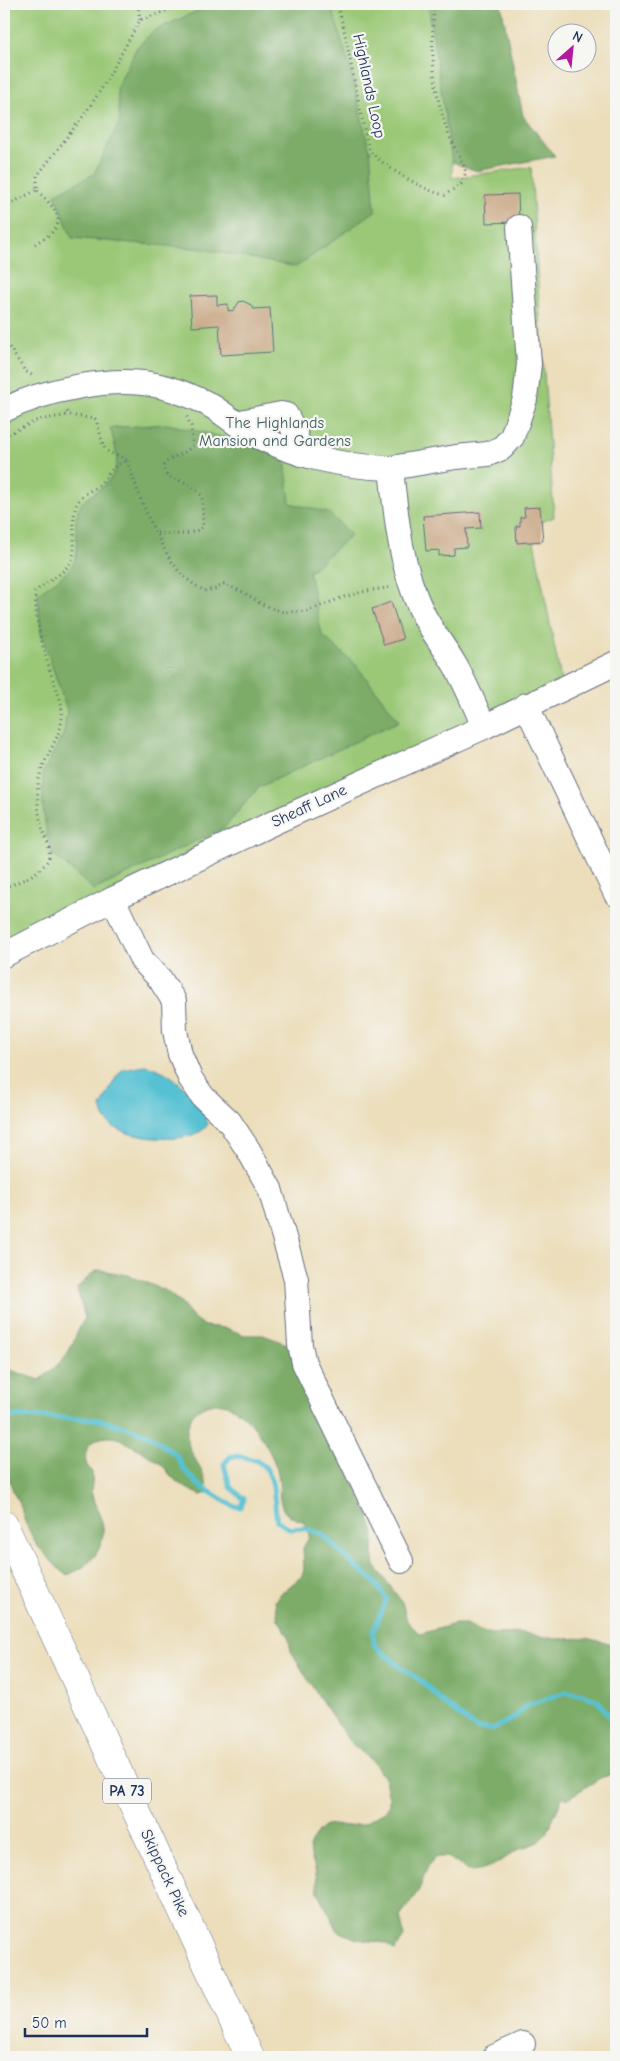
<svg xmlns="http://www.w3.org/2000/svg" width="620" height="2061" font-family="'Comic Neue',sans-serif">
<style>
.green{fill:#9ac876;stroke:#5a7c6a}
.forest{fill:#7bac67;stroke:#4b6e62}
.water{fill:#57c1d3;stroke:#397898}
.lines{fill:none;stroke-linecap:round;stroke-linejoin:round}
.stream{stroke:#57c1d3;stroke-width:5}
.building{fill:#c7a481}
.minor-casing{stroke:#646c7f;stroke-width:26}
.major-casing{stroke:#646c7f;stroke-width:29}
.path{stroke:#646c7f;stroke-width:3;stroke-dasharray:1 4;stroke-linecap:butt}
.minor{stroke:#fff;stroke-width:24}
.major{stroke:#fff;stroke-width:28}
.labels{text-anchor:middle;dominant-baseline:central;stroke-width:4.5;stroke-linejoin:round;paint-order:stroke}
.shield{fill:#f6f6f2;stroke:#5d6b8a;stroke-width:1}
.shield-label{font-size:15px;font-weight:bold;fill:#1b2f5e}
.street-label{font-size:16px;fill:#1b2f5e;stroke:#f6f6f2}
.park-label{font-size:16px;fill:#415d65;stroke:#f6f6f2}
</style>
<rect width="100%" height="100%" fill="#f6f6f2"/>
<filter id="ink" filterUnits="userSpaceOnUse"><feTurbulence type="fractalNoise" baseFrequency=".02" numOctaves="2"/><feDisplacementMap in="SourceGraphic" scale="10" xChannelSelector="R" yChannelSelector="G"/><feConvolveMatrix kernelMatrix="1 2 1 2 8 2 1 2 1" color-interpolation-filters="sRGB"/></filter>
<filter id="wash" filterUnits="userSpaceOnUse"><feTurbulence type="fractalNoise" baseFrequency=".0096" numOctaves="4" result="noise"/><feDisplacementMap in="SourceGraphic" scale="20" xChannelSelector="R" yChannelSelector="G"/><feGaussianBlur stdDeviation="1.12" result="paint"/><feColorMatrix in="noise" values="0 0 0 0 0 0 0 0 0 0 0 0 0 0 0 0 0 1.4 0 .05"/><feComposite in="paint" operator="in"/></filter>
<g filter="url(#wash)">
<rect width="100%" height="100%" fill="#ecdebb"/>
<polygon class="green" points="4,4 429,4 452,162 452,178 531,167 539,302 554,517 531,526 561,680 4,946"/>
<g class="forest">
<polygon points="212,4 322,4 333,12 351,71 365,133 370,150 375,211 296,267 203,249 72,238 55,194 94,174 120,121 117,87 137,47 154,31"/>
<polygon points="428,4 501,4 523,116 555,156 477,171 452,162"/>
<path d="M167,424L244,442L285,459L290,503L329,513L351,535L309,572L322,635L356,665L399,721L259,787L225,827L94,890L52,853L46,828L43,809V772L64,733L67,710L41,633L38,594C52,581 77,572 77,549C77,537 74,524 78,511C80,503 86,499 93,494C122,475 120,459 110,428Z"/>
<path d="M100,1270L128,1275L166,1291L181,1303L193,1318L205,1326L226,1328L244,1335H263L287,1344L367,1510L374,1534L373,1553L375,1566L402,1602L407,1621L420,1634L455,1624H467L481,1632L493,1634L524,1633L555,1639L588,1638L616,1646V1773L600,1778L567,1799L563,1796L547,1833L538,1842L520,1849L492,1866L472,1872L447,1857H435L428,1866L419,1890L400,1916L404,1936L395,1951L385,1943L357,1939L338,1931L318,1892L316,1873L309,1848L311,1842L318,1832L325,1826L331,1825L345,1826L364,1824L386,1810L389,1804V1797L385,1780L374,1763L349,1741L313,1688L291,1651L288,1635L278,1619L275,1601L278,1596L302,1576L304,1570L303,1548L309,1538V1532L304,1522C298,1519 288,1517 284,1511C276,1496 282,1484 277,1470C269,1443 234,1385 199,1409C190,1414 187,1426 187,1436C187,1451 202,1467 206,1482C207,1485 206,1489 207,1493L201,1495C192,1491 183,1487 175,1480C170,1476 167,1470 163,1466C158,1461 123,1439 117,1438C99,1434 82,1443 86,1463C87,1467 91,1469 92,1473C94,1479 90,1488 92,1495C95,1509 105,1521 103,1535C100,1556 86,1568 67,1575L57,1567L36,1544L25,1522L20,1504L14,1494L10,1481L4,1473V1368L40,1380C50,1372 62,1362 69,1351C75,1340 78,1328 85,1318L77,1288L94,1272Z"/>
</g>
<path class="water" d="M144,1065C174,1070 196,1097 208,1124C196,1147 121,1140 107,1121C104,1118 102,1111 101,1107L116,1077L123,1069Z"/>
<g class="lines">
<path class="stream" d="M4,1416L95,1419L127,1427L152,1437L177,1456L183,1468L197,1484L233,1506L241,1507L244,1499L230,1487L224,1464L231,1456C279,1457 271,1484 277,1521L290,1529L304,1528L322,1534L356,1567L373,1580L387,1599L373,1631L374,1645L399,1666L421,1681L445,1704L476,1728L493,1729L514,1718L526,1706L565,1692L584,1695L599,1702L610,1718L616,1723"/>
</g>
<g id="blocks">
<g class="building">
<polygon points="518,194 519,222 486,223 485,195"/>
<polygon points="217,295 217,305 228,304 228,311 234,310 239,302 243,301 251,305 253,309 270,308 273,352 221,355 219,325 192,327 190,296"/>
<polygon points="540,507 543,541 517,543 516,526 520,526 520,517 525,517 524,508"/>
<polygon points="480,512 481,528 466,529 467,547 454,548 454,555 439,556 439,550 426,551 423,516"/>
<polygon points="391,602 403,639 384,645 372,609"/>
</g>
</g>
</g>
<g filter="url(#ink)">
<use href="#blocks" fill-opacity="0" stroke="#646c7f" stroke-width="1"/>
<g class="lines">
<g class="minor-casing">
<g id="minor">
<path d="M4,410C44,390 111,376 155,385C171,388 187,394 202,401C218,408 231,421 246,430C289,455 342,467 391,468C396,518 401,571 424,616C433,633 445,648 455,665C466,684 475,706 484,727"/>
<polyline points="236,423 281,414 286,415 294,430 301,454"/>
<polyline points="391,468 456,457 488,454 502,448 512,437 525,399 529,364 519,227"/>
<polyline points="526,705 616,894"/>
<polyline points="113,899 142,960 160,979 174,1001 175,1031 180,1054 190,1078 203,1097 229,1121 249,1151 270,1189 296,1279 300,1345 304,1363 401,1561"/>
<polyline points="4,955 113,899 275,822 484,727 616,663"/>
<polyline points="494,2057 523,2044"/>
</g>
</g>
<g class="major-casing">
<polyline id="major" points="4,1525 250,2057"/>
</g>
<g class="path">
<polyline points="138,4 140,20"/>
<path d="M332,4L339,12L343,25L365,133C366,139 368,147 371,152C383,166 428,193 445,195L461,184L466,172C461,157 452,145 447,130C432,88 431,47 434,4"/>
<polyline points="4,207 37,190 37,176 84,115 104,85 140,20 186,4"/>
<path d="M35,244C40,240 50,236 54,230C67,215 45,200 37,190"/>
<polyline points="4,339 25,371 35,377"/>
<polyline points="4,436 38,420 69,415"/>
<path d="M127,461C140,498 154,537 177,569C185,579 195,585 204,591L215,589L224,584L243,592L261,604L283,612L307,611L344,597L366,591L392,587"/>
<path d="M157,533C174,534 188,537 203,527L202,496C196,490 189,484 181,481C172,478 166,478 163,467C169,455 185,456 193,445L191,426L186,415"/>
<path d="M4,887C17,884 42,872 48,860C53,849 43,833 41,823C38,812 37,796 38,785C40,758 65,737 62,710C61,699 56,687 52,677C43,647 35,623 35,592C46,581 61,577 70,563C80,549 67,514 80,499C85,492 96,489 101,483C111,472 112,465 127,461C121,454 112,456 106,450C101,444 100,427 95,419L69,415L65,408"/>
</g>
<use href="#minor" class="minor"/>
<use href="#major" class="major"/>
</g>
</g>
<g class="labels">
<rect class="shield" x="103" y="1778.5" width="48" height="25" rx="4"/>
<g class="shield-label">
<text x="127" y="1791">PA 73</text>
</g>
<g class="street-label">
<text transform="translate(369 86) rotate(78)">Highlands Loop</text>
<text transform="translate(309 806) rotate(-25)">Sheaff Lane</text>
<text transform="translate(165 1873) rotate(65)">Skippack Pike</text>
</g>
<g class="park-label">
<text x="275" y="423">The Highlands<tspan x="275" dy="18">Mansion and Gardens</tspan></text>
</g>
</g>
<rect width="620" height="2061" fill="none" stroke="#f6f6f2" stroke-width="20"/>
<g transform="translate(572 48) rotate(27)"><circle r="24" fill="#f6f6f2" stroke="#9ea6b7"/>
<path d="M0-4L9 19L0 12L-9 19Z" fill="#b5179e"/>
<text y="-8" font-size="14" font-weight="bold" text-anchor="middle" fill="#1b2f5e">N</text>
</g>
<path d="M25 2028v8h122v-8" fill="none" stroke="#1b2f5e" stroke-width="2.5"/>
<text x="32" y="2028" font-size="15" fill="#1b2f5e" stroke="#f6f6f2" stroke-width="4" paint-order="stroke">50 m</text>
</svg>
